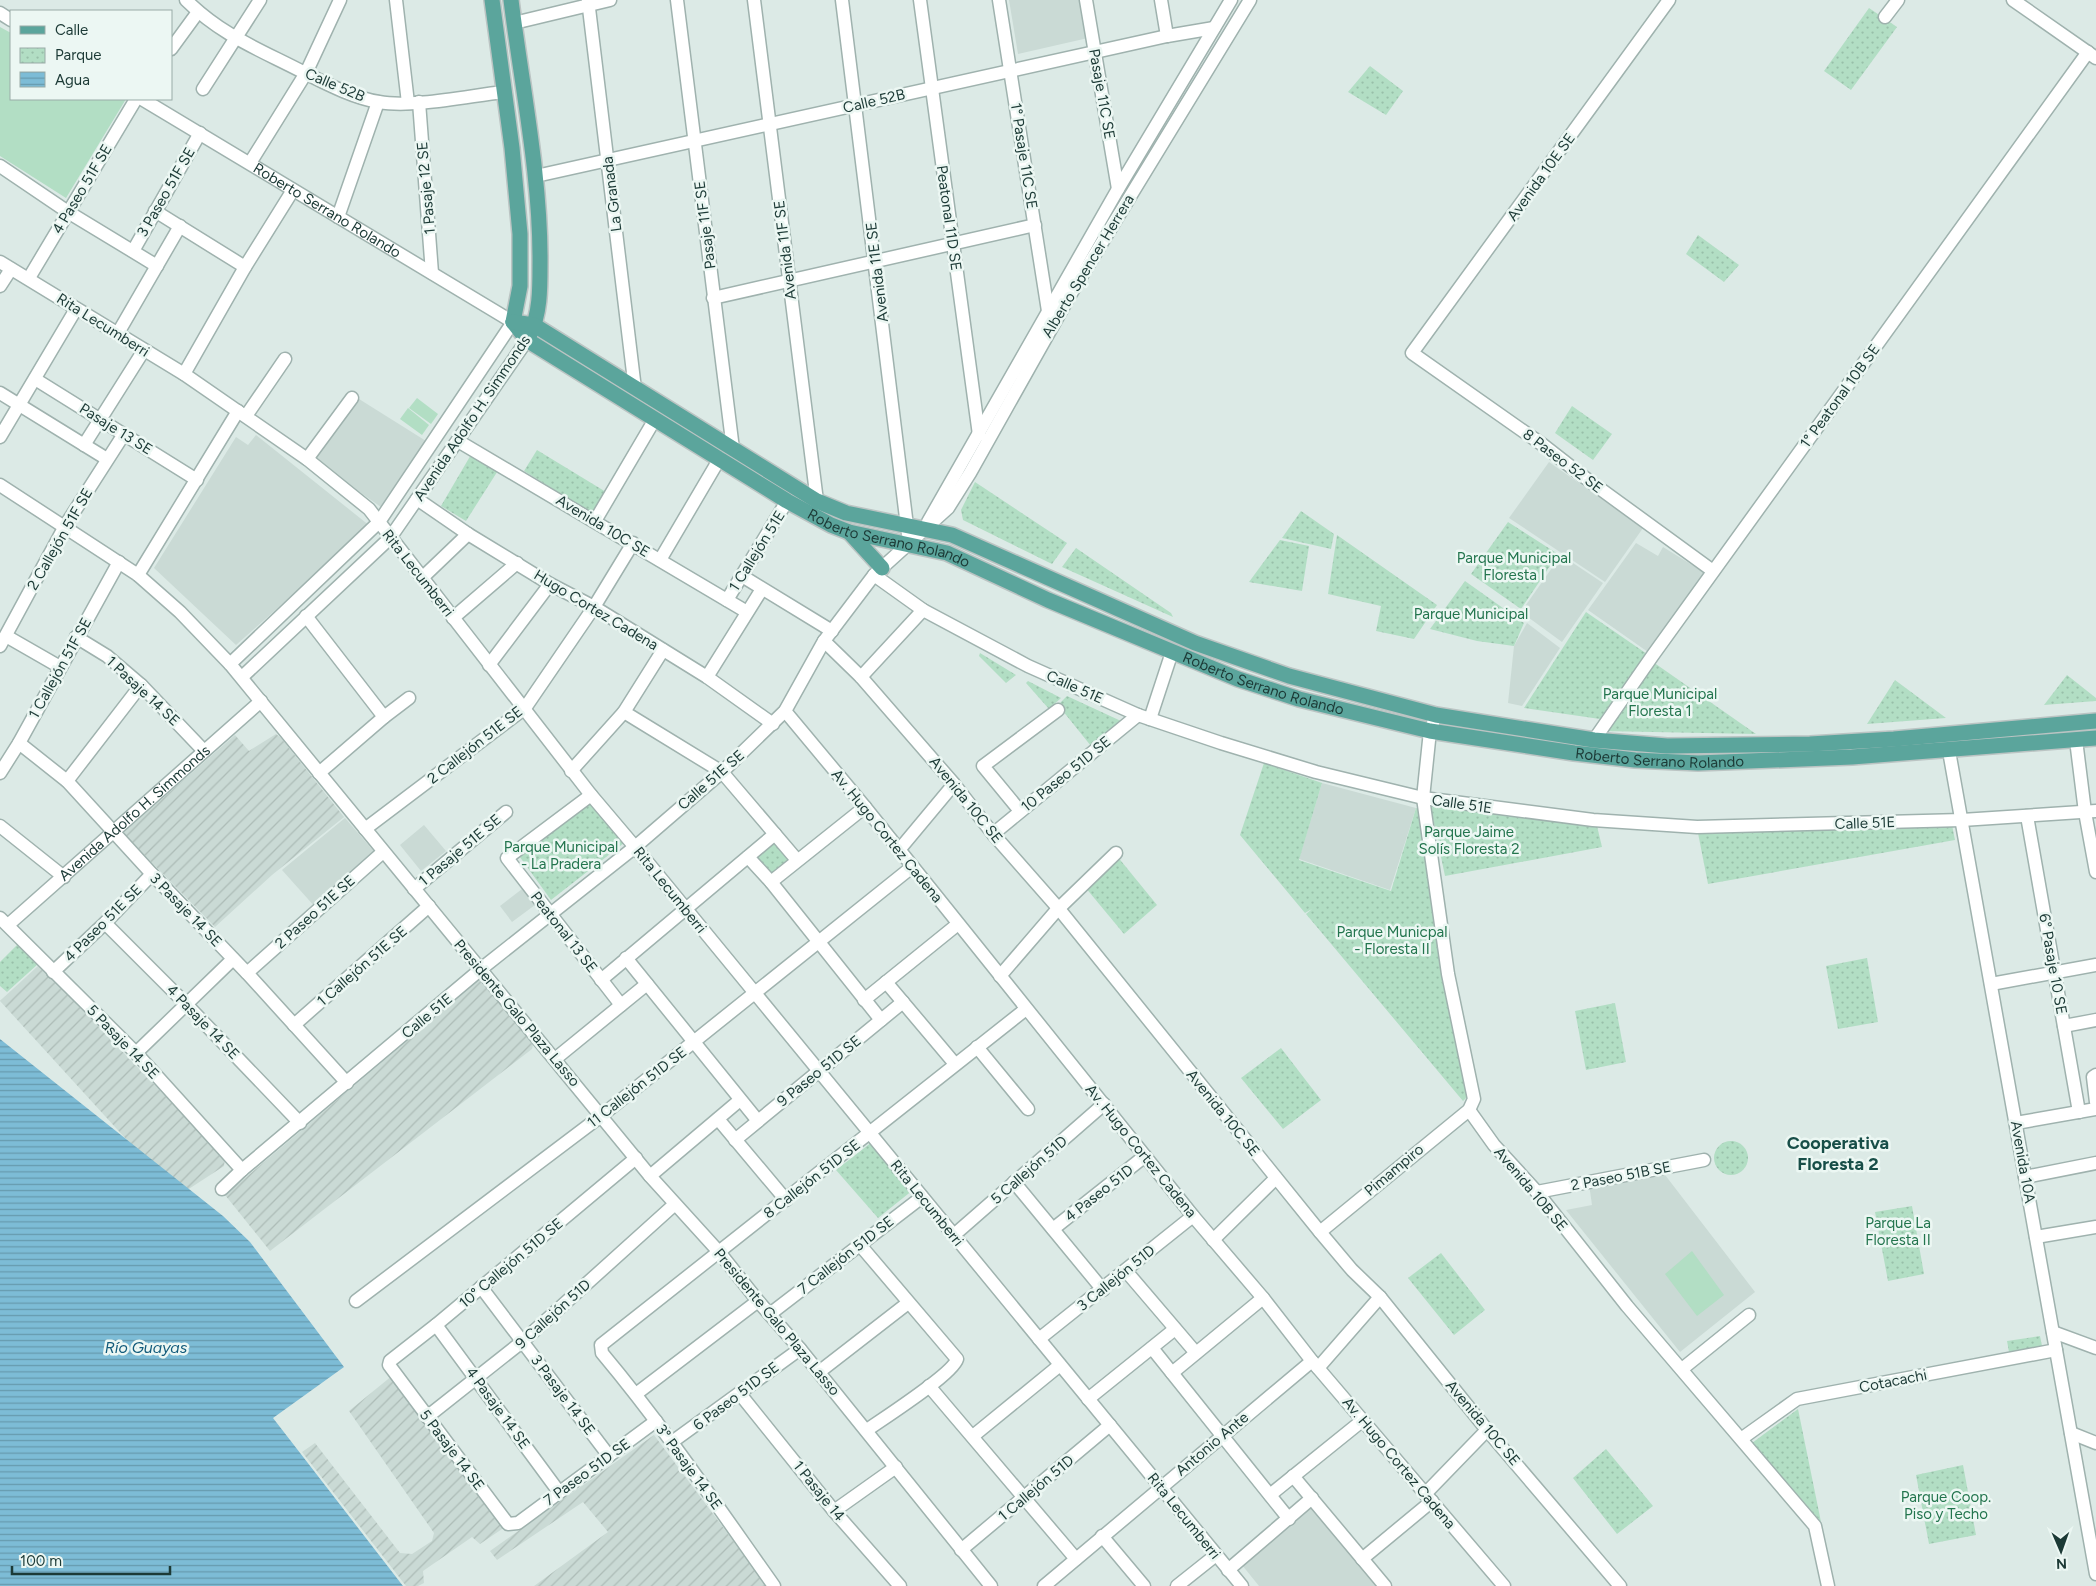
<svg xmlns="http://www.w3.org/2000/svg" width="2096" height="1586" font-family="Figtree,sans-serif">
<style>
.built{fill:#cadad5}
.industrial{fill:url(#industrial-furrows)}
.grass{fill:#b2dec4}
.park{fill:url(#park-dots)}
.water{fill:url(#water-rules)}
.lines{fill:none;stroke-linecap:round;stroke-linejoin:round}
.minor-casing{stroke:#9fb2ae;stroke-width:15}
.major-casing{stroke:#bbc4c3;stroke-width:18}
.minor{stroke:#fff;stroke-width:12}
.major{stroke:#5ba59c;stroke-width:15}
.labels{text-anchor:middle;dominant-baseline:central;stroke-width:5;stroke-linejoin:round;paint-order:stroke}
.street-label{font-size:15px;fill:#1c3a36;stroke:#ecf7f3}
.park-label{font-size:15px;fill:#23754e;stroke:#ecf7f3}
.water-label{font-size:16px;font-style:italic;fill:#125b7b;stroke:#ecf7f3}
.quarter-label{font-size:18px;font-weight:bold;fill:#174e48;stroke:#ecf7f3}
</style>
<defs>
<pattern id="industrial-furrows" width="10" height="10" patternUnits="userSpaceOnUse" patternTransform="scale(1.25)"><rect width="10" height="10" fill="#cadad5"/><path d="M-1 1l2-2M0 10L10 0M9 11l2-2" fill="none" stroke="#adbcb7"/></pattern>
<pattern id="park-dots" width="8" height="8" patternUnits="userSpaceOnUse" patternTransform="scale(1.25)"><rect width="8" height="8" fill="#b2dec4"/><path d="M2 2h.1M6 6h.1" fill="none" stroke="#98bfa9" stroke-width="1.8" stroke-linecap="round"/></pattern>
<pattern id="water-rules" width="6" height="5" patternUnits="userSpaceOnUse" patternTransform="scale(1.25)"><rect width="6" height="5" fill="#7dbcd6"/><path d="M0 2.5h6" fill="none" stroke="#669aae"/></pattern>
</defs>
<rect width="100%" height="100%" fill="#dceae6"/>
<g class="built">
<polygon points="1009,0 1081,0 1088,38 1018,54"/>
<polygon points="359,399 426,441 381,507 314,460"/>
<polygon points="256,435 370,526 236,645 154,568 236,437 248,445"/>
<polygon points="1549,462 1643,528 1605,582 1509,518"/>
<polygon points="1636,543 1658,556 1663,547 1705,573 1648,652 1588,610"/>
<polygon points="1561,555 1603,583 1562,642 1521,612"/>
<polygon points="1527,623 1560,648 1522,706 1508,703 1514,646"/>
<polygon points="1322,783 1416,808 1390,890 1299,859"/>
<polygon points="345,818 377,855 316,908 282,870"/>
<polygon points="424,825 446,851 421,871 400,845"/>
<polygon points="526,886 539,902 512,922 500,906"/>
<polygon points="1662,1171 1755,1292 1680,1352 1566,1210 1592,1205 1589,1184"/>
<polygon points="1311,1503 1379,1586 1259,1586 1242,1565"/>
</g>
<g class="industrial">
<polygon points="276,734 281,738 344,817 272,875 215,927 123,833 235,735 249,751"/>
<polygon points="39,965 225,1158 224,1166 178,1196 0,1001"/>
<polygon points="480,979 533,1045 532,1049 270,1251 225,1195"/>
<polygon points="393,1375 505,1527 480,1544 472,1537 423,1571 424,1583 418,1586 406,1586 302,1452 315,1443 400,1553 412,1554 432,1541 434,1533 349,1411"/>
<polygon points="654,1435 767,1586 534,1586 608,1532 583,1502 497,1560 490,1551"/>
</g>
<g class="grass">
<polygon points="0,27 11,33 11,99 126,99 66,198 0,156"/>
<polygon points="417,398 438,414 431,424 409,408"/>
<polygon points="408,408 429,425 422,435 400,419"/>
<polygon points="1692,1251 1724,1295 1697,1316 1665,1274"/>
</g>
<g class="park">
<polygon points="1869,8 1897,27 1851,90 1824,71"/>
<polygon points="1370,66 1403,91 1386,115 1348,92"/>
<polygon points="1698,235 1739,265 1724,282 1686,254"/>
<polygon points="1572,406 1612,434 1593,460 1555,433"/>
<polygon points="537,450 606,492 592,513 524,471"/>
<polygon points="472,453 499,469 466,521 441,506"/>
<polygon points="975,482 1067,543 1052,564 963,520 961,510"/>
<polygon points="1301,511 1334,534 1331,549 1282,538"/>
<polygon points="1508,522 1558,554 1521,609 1471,574"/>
<polygon points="1337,535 1437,605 1414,639 1376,631 1381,606 1328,594"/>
<polygon points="1280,540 1309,546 1302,591 1249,582"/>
<polygon points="1076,548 1171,613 1173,617 1062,567"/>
<polygon points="1465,581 1524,623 1514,646 1477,641 1430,629"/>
<polygon points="1586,612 1647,654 1600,719 1524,708"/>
<polygon points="980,653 1016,675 1006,683 979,656"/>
<polygon points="1653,662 1756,734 1601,731"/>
<polygon points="2067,675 2096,698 2096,701 2044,705"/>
<polygon points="1895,680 1946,718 1867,724"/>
<polygon points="1028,681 1061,698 1049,709 1026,683"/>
<polygon points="1067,696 1121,721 1091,746 1058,705"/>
<polygon points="1264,763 1322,783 1299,860 1391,891 1416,808 1418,809 1469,1095 1463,1101 1306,914 1312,909 1305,913 1240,835"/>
<polygon points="589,800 624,843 551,900 517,853"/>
<polygon points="1430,804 1597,826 1602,847 1445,876"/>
<polygon points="1952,825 1955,840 1708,884 1698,833"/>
<polygon points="775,834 797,860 771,882 748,857"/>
<polygon points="1117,856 1157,905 1124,934 1085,887"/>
<polygon points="19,943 38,964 7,992 0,986 0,962"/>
<polygon points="1867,958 1878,1022 1838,1029 1826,966"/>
<polygon points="1615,1003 1626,1062 1586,1070 1575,1011"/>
<polygon points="1281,1048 1321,1100 1283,1129 1241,1078"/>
<circle cx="1731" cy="1158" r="17"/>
<polygon points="872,1142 913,1190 878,1218 836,1170"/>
<polygon points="1912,1206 1924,1274 1888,1281 1875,1212"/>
<polygon points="1441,1253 1485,1310 1454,1335 1408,1278"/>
<polygon points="2040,1336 2042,1346 2009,1352 2007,1341"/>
<polygon points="1798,1409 1821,1522 1752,1443"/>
<polygon points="1606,1449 1653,1506 1617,1534 1573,1478"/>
<polygon points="1963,1465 1976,1535 1929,1544 1916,1475"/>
</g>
<polygon class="water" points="0,1039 223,1216 250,1242 344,1367 273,1418 403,1586 0,1586"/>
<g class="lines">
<g class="minor-casing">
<g id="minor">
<path d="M186,0C222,36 261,50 305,73C327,84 354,98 379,102C412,108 468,96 503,92"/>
<polyline points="396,0 408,103"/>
<polyline points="588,0 635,389"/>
<polyline points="677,0 733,449"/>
<polyline points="754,0 817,501"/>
<polyline points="842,0 908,534"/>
<polyline points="920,0 979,435"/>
<polyline points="999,0 1048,311"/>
<polyline points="1086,0 1118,189"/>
<polyline points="1161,0 1167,36"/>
<polyline points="1669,0 1412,353 1543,445 1584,477 1713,571"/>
<polyline points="2013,0 2096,58"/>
<polyline points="0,13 11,20"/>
<polyline points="1885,17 1898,0"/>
<polyline points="514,23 610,0"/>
<polyline points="171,49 198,12"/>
<polyline points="203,89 260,0"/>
<path id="s1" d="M142,99L513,322L379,522L230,664"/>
<polyline points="419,102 432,273"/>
<polyline points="250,163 306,73 340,0"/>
<polyline points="0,166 68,212 157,266"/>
<polyline points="536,176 1167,36 1214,28"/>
<polyline points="155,211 245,267"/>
<polyline points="338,217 378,102"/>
<polyline points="133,251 200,133"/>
<polyline points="0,262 184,374 307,459 369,509 591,795 635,847 1242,1586"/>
<polyline points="29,278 136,99"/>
<polyline points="0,286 11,269"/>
<polyline points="713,298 1035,225"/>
<polyline points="118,333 180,226"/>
<polyline points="184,374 245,267 293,190"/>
<polyline points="35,379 197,480"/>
<polyline points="0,393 107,459"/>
<polyline points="246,416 285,359"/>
<polyline points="0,437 76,309"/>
<polyline points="458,441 747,612"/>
<polyline points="84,445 144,350"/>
<polyline points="307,459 352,398"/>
<polyline points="0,485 138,575 180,612 230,664 650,1176 719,1252 758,1301 800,1349 991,1586"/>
<polyline points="417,499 468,534 550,584 594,607 707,677 773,724"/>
<polyline points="595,521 655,419"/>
<polyline points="928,522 1118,189 1231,0"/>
<polyline points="660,560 720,458"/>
<polyline points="138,575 238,411"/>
<polyline points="874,575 923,610 1028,666 1138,715 1221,743 1316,772 1423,798 1593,820 1697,827 1962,820 2096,811"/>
<polyline points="742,576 832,631"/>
<polyline points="422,578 468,534"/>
<polyline points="727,600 787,501"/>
<polyline points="306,616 384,717"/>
<polyline points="453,618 517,563"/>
<polyline points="6,636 60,667"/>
<polyline points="76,637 107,656 141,685 204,751"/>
<polyline points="824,641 861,677 954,784 993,834 1059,909 1320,1232 1352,1270 1380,1297 1487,1430 1620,1586"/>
<polyline points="0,646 65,526 124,434"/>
<polyline points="489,665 550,584"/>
<polyline points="242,677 390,538 527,340"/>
<polyline points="707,677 762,589"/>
<polyline points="861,677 923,610"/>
<polyline points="785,711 865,807 1193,1216 1263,1298 1312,1361 1504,1586"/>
<polyline points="624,712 722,772 797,860"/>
<polyline points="1150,719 1172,652"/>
<polyline points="1594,740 1653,655 2088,52"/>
<polyline points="2076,740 2085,812 2096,872"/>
<polyline points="19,743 67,781 152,874 247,973 347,1083"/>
<polyline points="1949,751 2096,1574"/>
<polyline points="571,771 624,712 663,650"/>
<polyline points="0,773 19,743 119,562"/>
<polyline points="319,773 384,717 409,698"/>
<polyline points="67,781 141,685"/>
<polyline points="591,795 507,858 621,1005"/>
<polyline points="1020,811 983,766 1058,710"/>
<polyline points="2027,816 2079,1112"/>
<polyline points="0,826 64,877"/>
<polyline points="365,829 525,708 594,607 633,543"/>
<polyline points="993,834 1138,715"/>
<polyline points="899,850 954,784"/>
<polyline points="748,857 771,882 881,1020"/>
<polyline points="771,882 865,807"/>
<polyline points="414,889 506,812"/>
<polyline points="0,918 136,1053 242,1170"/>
<polyline points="105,923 185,1003 300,1123"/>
<path id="s2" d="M8,925L261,701"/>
<polyline points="626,958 758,1121"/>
<polyline points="53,972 105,923 152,874"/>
<polyline points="247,973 383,852"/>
<polyline points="1000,976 1056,911 1116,853"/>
<polyline points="601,980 775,834"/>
<polyline points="886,982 955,1064"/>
<polyline points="1991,984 2096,965"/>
<polyline points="864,1000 958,924"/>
<polyline points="294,1025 429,906"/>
<polyline points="2064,1026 2096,1020"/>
<polyline points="977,1047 1028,1109"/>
<polyline points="136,1053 233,959"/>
<polyline points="555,1059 647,984"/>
<polyline points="2096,1075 2093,1077 2096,1102"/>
<polyline points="1469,1110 1494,1145 1537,1192 1627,1306 1815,1526 1828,1586"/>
<polyline points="718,1119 786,1200"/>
<polyline points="2016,1123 2096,1109"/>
<polyline points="735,1140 903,1002"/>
<polyline points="636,1158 436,1325 390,1361 389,1365 508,1524 518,1523 656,1421"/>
<polyline points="650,1176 740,1100"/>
<polyline points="2025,1177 2096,1163"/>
<polyline points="1014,1182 1103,1290"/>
<polyline points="222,1189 242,1170 481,969 635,847 722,772 785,711 824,641 874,575 948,508 970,473 1070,295 1250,0"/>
<polyline points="1537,1192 1704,1160"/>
<polyline points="1053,1229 1145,1156"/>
<polyline points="1320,1232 1469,1110 1474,1099 1448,974 1423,798 1430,731 1436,715"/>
<polyline points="954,1235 1104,1104"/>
<polyline points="2036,1237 2096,1227"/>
<polyline points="1213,1240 1276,1178"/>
<path d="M860,1245L957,1359C953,1374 884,1418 867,1430"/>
<polyline points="1126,1271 1196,1353"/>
<polyline points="481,1287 609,1456"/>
<polyline points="356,1301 601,1116 912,867"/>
<polyline points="770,1314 922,1197"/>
<polyline points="436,1325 559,1492"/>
<polyline points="2053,1332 2096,1348"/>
<polyline points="1039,1339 1193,1216"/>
<polyline points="1152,1348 1289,1519"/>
<polyline points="1318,1368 1380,1297"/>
<polyline points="1682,1369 1749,1315"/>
<polyline points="819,1372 908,1303"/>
<polyline points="1172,1373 1263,1298"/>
<polyline points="929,1386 1076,1559"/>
<polyline points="636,1394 758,1301"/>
<polyline points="740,1394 834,1511 900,1586"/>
<polyline points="1088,1399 1175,1329"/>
<polyline points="427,1417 523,1341 675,1204"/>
<polyline points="2071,1433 2096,1443"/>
<polyline points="973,1436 1060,1365"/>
<polyline points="1741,1439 1797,1399 2056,1350"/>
<polyline points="672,1442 800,1349"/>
<polyline points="1293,1476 1385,1586"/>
<polyline points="1425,1494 1487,1430"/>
<polyline points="1270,1495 1363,1420"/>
<polyline points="834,1511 896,1467"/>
<polyline points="1102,1536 1144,1586"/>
<polyline points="961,1550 1110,1425"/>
<polyline points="1362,1559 1432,1501"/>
<polyline points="1228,1570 1312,1498"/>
<path d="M774,1586C718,1507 664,1427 602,1353L601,1345L1026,1009"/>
<polyline points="1044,1586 1312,1361"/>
<polyline points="1177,1586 1216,1555"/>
</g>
</g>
<g class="major-casing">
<g id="major">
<polyline points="492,0 512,148 520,234 520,286 513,322"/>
<path d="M511,0C522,88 541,177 540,266C540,289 540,314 530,334"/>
<path id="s3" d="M513,322L527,340L787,501L831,525L849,532L947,553L1048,600L1238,679L1299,699L1430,731L1574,753L1635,760L1698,763L1852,757L2096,738"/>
<polyline points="513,322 534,325 817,501 846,513 952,535 1195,643 1289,676 1436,715 1594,740 1667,746 1810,744 1894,739 2096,721"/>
<polyline points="849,532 882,568"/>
</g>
</g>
<use href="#minor" class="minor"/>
<use href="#major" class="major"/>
</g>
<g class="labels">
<g class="street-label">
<text transform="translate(335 85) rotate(23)">Calle 52B</text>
<text transform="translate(1102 94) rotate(80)">Pasaje 11C SE</text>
<text transform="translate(874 101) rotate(-13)">Calle 52B</text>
<text transform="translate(1024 156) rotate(81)">1° Pasaje 11C SE</text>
<text transform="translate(1541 177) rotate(-54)">Avenida 10E SE</text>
<text transform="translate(426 188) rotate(-95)">1 Pasaje 12 SE</text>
<text transform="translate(82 189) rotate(-59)">4 Paseo 51F SE</text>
<text transform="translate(166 192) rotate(-60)">3 Paseo 51F SE</text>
<text transform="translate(612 194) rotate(-97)">La Granada</text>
<text stroke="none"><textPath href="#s1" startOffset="216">Roberto Serrano Rolando</textPath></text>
<text transform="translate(949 218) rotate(82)">Peatonal 11D SE</text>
<text transform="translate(705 225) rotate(-97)">Pasaje 11F SE</text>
<text transform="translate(785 250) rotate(-97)">Avenida 11F SE</text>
<text transform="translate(1088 266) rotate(-59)">Alberto Spencer Herrera</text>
<text transform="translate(877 272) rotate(-97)">Avenida 11E SE</text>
<text transform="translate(103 325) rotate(32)">Rita Lecumberri</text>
<text transform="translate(1840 396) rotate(-54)">1° Peatonal 10B SE</text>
<text transform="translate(472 418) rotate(-56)">Avenida Adolfo H. Simmonds</text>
<text transform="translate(116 429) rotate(32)">Pasaje 13 SE</text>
<text transform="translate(1563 461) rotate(37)">8 Paseo 52 SE</text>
<text transform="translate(603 526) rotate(31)">Avenida 10C SE</text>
<text stroke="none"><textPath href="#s3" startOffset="438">Roberto Serrano Rolando</textPath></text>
<text transform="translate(60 539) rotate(-60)">2 Callejón 51F SE</text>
<text transform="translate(757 551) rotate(-58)">1 Callejón 51E</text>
<text transform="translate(418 573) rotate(52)">Rita Lecumberri</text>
<text transform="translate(596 610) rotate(31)">Hugo Cortez Cadena</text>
<text transform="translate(60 668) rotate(-61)">1 Callejón 51F SE</text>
<text stroke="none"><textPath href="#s3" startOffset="841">Roberto Serrano Rolando</textPath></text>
<text transform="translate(1075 687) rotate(24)">Calle 51E</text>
<text transform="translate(143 691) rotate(43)">1 Pasaje 14 SE</text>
<text transform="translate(475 745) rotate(-38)">2 Callejón 51E SE</text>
<text stroke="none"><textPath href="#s3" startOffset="1246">Roberto Serrano Rolando</textPath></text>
<text transform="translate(1066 774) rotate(-39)">10 Paseo 51D SE</text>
<text transform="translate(711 780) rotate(-41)">Calle 51E SE</text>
<text transform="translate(966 800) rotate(51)">Avenida 10C SE</text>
<text transform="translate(1462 804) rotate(8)">Calle 51E</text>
<text stroke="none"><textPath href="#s2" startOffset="169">Avenida Adolfo H. Simmonds</textPath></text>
<text transform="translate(1865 823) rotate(-2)">Calle 51E</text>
<text transform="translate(887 836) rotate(51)">Av. Hugo Cortez Cadena</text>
<text transform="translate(460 850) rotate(-40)">1 Pasaje 51E SE</text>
<text transform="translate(670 890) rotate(51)">Rita Lecumberri</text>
<text transform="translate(186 910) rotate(46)">3 Pasaje 14 SE</text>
<text transform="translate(315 912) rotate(-42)">2 Paseo 51E SE</text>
<text transform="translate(103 923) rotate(-45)">4 Paseo 51E SE</text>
<text transform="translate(564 932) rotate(52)">Peatonal 13 SE</text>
<text transform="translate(2053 964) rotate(80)">6° Pasaje 10 SE</text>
<text transform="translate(362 966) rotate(-41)">1 Callejón 51E SE</text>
<text transform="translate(517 1013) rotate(50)">Presidente Galo Plaza Lasso</text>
<text transform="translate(427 1016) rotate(-40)">Calle 51E</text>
<text transform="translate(203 1022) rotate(46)">4 Pasaje 14 SE</text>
<text transform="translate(123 1042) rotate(46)">5 Pasaje 14 SE</text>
<text transform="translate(819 1071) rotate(-39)">9 Paseo 51D SE</text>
<text transform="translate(637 1087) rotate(-38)">11 Callejón 51D SE</text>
<text transform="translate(1223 1113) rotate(51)">Avenida 10C SE</text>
<text transform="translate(1141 1151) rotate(51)">Av. Hugo Cortez Cadena</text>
<text transform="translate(2023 1162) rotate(80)">Avenida 10A</text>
<text transform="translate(1029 1170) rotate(-41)">5 Callejón 51D</text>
<text transform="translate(1394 1170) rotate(-40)">Pimampiro</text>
<text transform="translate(1621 1176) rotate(-11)">2 Paseo 51B SE</text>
<text transform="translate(812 1179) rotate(-38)">8 Callejón 51D SE</text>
<text transform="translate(1531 1189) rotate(50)">Avenida 10B SE</text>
<text transform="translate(1099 1193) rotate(-38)">4 Paseo 51D</text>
<text transform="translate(927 1203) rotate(51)">Rita Lecumberri</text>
<text transform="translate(846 1255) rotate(-38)">7 Callejón 51D SE</text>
<text transform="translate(511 1263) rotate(-40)">10° Callejón 51D SE</text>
<text transform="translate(1116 1278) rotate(-39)">3 Callejón 51D</text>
<text transform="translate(553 1314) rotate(-42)">9 Callejón 51D</text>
<text transform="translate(777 1322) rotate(50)">Presidente Galo Plaza Lasso</text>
<text transform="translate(1893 1381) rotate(-11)">Cotacachi</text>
<text transform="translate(563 1395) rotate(53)">3 Pasaje 14 SE</text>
<text transform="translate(736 1396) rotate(-37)">6 Paseo 51D SE</text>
<text transform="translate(498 1408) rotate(54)">4 Pasaje 14 SE</text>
<text transform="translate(1483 1423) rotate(50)">Avenida 10C SE</text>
<text transform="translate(1212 1444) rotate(-40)">Antonio Ante</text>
<text transform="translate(452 1450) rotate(53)">5 Pasaje 14 SE</text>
<text transform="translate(1399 1463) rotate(50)">Av. Hugo Cortez Cadena</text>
<text transform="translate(689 1467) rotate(54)">3° Pasaje 14 SE</text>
<text transform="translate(587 1472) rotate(-36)">7 Paseo 51D SE</text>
<text transform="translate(1036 1488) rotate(-40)">1 Callejón 51D</text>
<text transform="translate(819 1491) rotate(51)">1 Pasaje 14</text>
<text transform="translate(1184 1516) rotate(51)">Rita Lecumberri</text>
</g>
<g class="park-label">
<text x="1514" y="558">Parque Municipal<tspan x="1514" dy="17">Floresta I</tspan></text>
<text x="1471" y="614">Parque Municipal</text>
<text x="1660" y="694">Parque Municipal<tspan x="1660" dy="17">Floresta 1</tspan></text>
<text x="1469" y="832">Parque Jaime<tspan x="1469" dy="17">Solís Floresta 2</tspan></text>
<text x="561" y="847">Parque Municipal<tspan x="561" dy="17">- La Pradera</tspan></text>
<text x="1392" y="932">Parque Municpal<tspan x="1392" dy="17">- Floresta II</tspan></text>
<text x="1898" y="1223">Parque La<tspan x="1898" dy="17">Floresta II</tspan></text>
<text x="1946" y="1497">Parque Coop.<tspan x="1946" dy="17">Piso y Techo</tspan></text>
</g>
<g class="water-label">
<text x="146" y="1347">Río Guayas</text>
</g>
<g class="quarter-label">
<text x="1838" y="1143">Cooperativa<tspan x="1838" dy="21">Floresta 2</tspan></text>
</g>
</g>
<rect x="10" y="10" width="162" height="90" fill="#ecf7f3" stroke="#99aba7"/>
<rect x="20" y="26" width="25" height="8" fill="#5ba59c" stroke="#99aba7"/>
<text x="55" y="35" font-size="15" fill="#1c3a36">Calle</text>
<rect x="20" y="48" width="25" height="15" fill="url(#park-dots)" stroke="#99aba7"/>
<text x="55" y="60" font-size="15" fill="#1c3a36">Parque</text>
<rect x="20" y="72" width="25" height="15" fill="url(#water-rules)" stroke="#99aba7"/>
<text x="55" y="85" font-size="15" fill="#1c3a36">Agua</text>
<g transform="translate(2061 1551) rotate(178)" stroke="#ecf7f3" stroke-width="4" paint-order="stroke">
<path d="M0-4L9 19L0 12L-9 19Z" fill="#1c3a36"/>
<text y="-8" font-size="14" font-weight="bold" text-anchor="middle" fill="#1c3a36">N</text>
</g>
<path d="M12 1566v8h158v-8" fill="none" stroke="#1c3a36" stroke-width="2.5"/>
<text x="20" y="1566" font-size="15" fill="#1c3a36" stroke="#ecf7f3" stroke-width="4" paint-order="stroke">100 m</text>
</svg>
